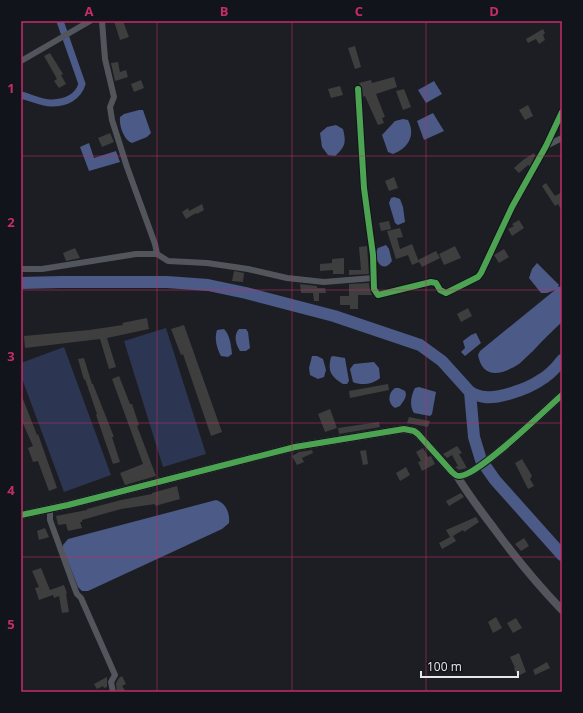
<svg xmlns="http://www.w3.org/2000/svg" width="583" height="713" font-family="'Open Sans',sans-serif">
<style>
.green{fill:#2c3552}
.water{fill:#4b5a86}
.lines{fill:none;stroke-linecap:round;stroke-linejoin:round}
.canal{stroke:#4b5a86;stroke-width:7}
.river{stroke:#4b5a86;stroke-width:12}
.building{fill:#3e3e3f}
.minor{stroke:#53555d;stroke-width:6}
.tertiary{stroke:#53555d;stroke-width:8}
.cycleway-casing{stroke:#12141b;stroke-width:8}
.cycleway{stroke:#4ca352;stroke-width:6}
.grid{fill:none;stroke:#c52d69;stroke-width:1;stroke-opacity:0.55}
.neatline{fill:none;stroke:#c52d69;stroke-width:1.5}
.grid-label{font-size:13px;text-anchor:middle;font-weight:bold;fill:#c52d69}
</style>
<rect width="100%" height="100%" fill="#1d1e23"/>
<g class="green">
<polygon points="166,328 206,454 163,467 124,341"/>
<polygon points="64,347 111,475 64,492 21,376 21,363"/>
</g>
<g class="water">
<polygon points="434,81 442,94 426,103 418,90"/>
<path d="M139,110H143L144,113L151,133L147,137L132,143C124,140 119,126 120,117L124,114Z"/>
<polygon points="433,113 444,131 424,140 417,121"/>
<path d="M403,119L408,120C416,136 408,148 393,154L388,152L382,135L395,121Z"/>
<path d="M336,125L343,129C346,142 346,146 335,156L328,155L322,147L320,133L327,127Z"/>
<polygon points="89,143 94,158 116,151 120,162 89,171 80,147"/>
<polygon points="394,197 400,199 403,207 405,222 398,225 395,223 389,203 391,198"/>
<path d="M386,245L389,249L392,261C382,276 372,257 378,248Z"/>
<path d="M537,263L559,285L558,287L562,286V322C552,331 542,341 533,351C528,355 524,360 519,364C503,374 483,381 478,355L480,351L555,290L547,293H541L529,278L532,269Z"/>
<path d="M224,329C230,335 231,345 232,354L228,357L221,356C217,349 214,338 217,330Z"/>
<path d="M239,329H246L248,332L250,348L246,351H240C236,345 233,335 239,329Z"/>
<polygon points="476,333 481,343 465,356 461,352 465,348 463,341 471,335"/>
<polygon points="312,356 317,356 323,359 326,370 324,377 318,379 310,375 309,368"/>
<path d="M333,356L345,358L349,381L347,384H343C332,377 327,372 331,357Z"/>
<path d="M374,362L379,368L380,378C374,384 361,386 353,382L350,369L354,364Z"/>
<path d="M419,387L436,392L432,414L430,416L414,413C409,406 411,395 415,388Z"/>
<path d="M395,388H399L405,391C408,397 403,401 400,406L395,408C387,403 388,393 395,388Z"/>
<path d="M216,500C226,503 230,513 229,523L222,529L88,591H82L78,587L63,549V545L68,539Z"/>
</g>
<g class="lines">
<path class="canal" d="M21,95C29,97 45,104 52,103C66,103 78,97 82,84L60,21"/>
<g class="river">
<polyline points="21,283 60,282 167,282 208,285 246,293 334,316 420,345 442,361 470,392 474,437 481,460 495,480 562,555"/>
<path d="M470,392C474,394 480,397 485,397C498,399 527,389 539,381C548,376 556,368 562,360"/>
</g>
</g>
<g class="building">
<polygon points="114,21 123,21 129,37 120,40"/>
<polygon points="543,29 545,33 543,35 545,40 539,44 536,39 528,43 526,39"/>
<polygon points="355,46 361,67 355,69 348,48"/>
<polygon points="50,53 63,74 61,75 66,84 59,88 54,81 57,79 44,56"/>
<polygon points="118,62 120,72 126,70 128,77 115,81 111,63"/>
<polygon points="394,77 397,87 376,94 385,117 382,118 384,123 378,125 365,96 363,97 362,88 359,83 371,80 372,83"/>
<polygon points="141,80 144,88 134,92 131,84"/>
<polygon points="340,86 343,95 331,98 328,89"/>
<polygon points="404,89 411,107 403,110 396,91"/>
<polygon points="528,105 533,116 525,120 519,110"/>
<polygon points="110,133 114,142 102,147 98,138"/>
<polygon points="534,153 535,156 530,166 528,165 519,173 514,168 523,160"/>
<polygon points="394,177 398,188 389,191 385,181"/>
<polygon points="546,183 555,196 562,192 562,211 558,204 555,206 542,186"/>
<polygon points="202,204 204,210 197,214 196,213 186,219 182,212 188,208 189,211"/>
<polygon points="519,220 524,228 512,236 508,229 514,226 512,224"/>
<polygon points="389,221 391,229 381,231 379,223"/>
<polygon points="400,228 403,237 397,238 400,249 412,244 419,262 412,265 408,255 396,259 387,231"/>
<polygon points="367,246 369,274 349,275 349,270 361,270 359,247"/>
<polygon points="455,246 461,258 444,265 439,254"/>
<polygon points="75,248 80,258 66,261 63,253"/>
<polygon points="504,249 509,257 499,263 494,255"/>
<polygon points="436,251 440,258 422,267 418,260"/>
<polygon points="344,258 344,274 333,274 333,270 320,271 320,264 332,263 332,259"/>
<polygon points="234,271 244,273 243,282 232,281"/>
<polygon points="369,283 370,290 372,295 358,295 358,309 350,309 350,305 340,305 340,296 349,296 349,284"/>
<polygon points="300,284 317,286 317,288 325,288 326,293 319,293 319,301 314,301 313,293 301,293"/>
<polygon points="468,308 472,316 461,322 457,314"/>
<polygon points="147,318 149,329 107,338 116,367 109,369 100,339 25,348 24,336 89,330 123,325 122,323"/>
<polygon points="184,325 222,432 211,436 183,354 181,355 171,329"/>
<polygon points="84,358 92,384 93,384 114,437 112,437 120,462 113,464 96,415 97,414 85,379 84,380 78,359"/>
<polygon points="119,376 130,404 132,404 139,425 137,426 156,476 125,485 120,473 143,464 112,379"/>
<polygon points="388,384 389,390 350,398 349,391"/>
<polygon points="21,394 37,435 38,434 57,488 49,491 39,464 38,461 33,462 28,448 33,446 21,419"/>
<polygon points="330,409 337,428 325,432 318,414"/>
<polygon points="409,417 430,421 428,427 407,423"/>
<polygon points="379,422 380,427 339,434 338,428"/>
<polygon points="457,446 462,453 459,454 467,468 459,470 455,467 458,466 452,455 447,458 443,454"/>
<polygon points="423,448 428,457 431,456 435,464 422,471 418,462 421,461 416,452"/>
<polygon points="312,450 313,453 302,458 304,462 297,465 292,456 299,452"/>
<polygon points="366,450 368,464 363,465 360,451"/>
<polygon points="522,459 532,476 530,479 534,486 528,489 515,463"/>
<polygon points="406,467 410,475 400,481 396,473"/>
<polygon points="177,486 180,499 155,506 155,504 121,509 82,520 82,522 80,522 82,528 68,531 66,524 58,525 56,516 87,510 87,509 121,500 152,494 152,493"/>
<polygon points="461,493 464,497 449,506 446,501"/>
<polygon points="476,517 479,522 464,532 463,530 453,536 456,541 442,549 439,543 450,537 446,530"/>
<polygon points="45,528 49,537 39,540 37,531"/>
<polygon points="524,538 529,546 521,551 515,544"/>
<polygon points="41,568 50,590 64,585 67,593 66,594 69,612 62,613 59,596 54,598 53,595 39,600 35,588 39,587 32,571"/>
<polygon points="496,617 502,628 493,633 488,622"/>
<polygon points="516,618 522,628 513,633 507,623"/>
<polygon points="519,653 526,672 518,676 514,669 515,668 510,657"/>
<polygon points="547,662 550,668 535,675 533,670"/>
<polygon points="122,676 126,684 122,686 126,692 117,692 116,683 119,678"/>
<polygon points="107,677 107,687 104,688 103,686 97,689 94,684"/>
</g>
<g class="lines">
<g class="minor">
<polyline points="102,21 105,59 114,97 110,107 112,120 127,167 155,244 157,254"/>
<polyline points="21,61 90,21"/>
<polyline points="358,89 364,188 373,255 374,289 378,295 431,282 436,283 440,290 446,293 478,277 481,273 512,207 546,146 562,112"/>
<polyline points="546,146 562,138"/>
<polyline points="21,269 42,269 136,254 157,254 168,261 207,263 248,269 287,278 324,282 373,278"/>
<polyline points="50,509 50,520 75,589 77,594 81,598 115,675 111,682 113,692"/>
</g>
<g class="tertiary">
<path d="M457,476C468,494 480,510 493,527C514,556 537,584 562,610"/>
<path d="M21,515L68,505L295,447L404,429L414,431L418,434L452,472C454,474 456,476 459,476C477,477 546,409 562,395"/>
</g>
<g class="cycleway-casing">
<g id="cycleway">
<polyline points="358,89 364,188 373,255 374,289 378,295 431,282 436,283 440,290 446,293 478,277 481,273 512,207 546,146 562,112"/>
<path d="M21,515L68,505L295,447L404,429L414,431L418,434L452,472C454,474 456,476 459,476C477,477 546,409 562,395"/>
</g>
</g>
<use href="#cycleway" class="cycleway"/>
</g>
<path class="grid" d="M157,21V692M292,21V692M426,21V692M21,156H562M21,290H562M21,423H562M21,557H562"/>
<rect width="583" height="713" fill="none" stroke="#12141b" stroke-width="44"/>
<path d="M421 671v6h97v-6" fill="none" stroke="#e4e6eb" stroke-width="2"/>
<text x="427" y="671" font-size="12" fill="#e4e6eb" stroke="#12141b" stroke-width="3" paint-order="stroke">100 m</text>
<rect x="22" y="22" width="539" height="669" class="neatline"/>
<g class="grid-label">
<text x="89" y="16">A</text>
<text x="224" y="16">B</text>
<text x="359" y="16">C</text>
<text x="494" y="16">D</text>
<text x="11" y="93">1</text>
<text x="11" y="227">2</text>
<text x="11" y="361">3</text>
<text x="11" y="495">4</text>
<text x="11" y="629">5</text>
</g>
</svg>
